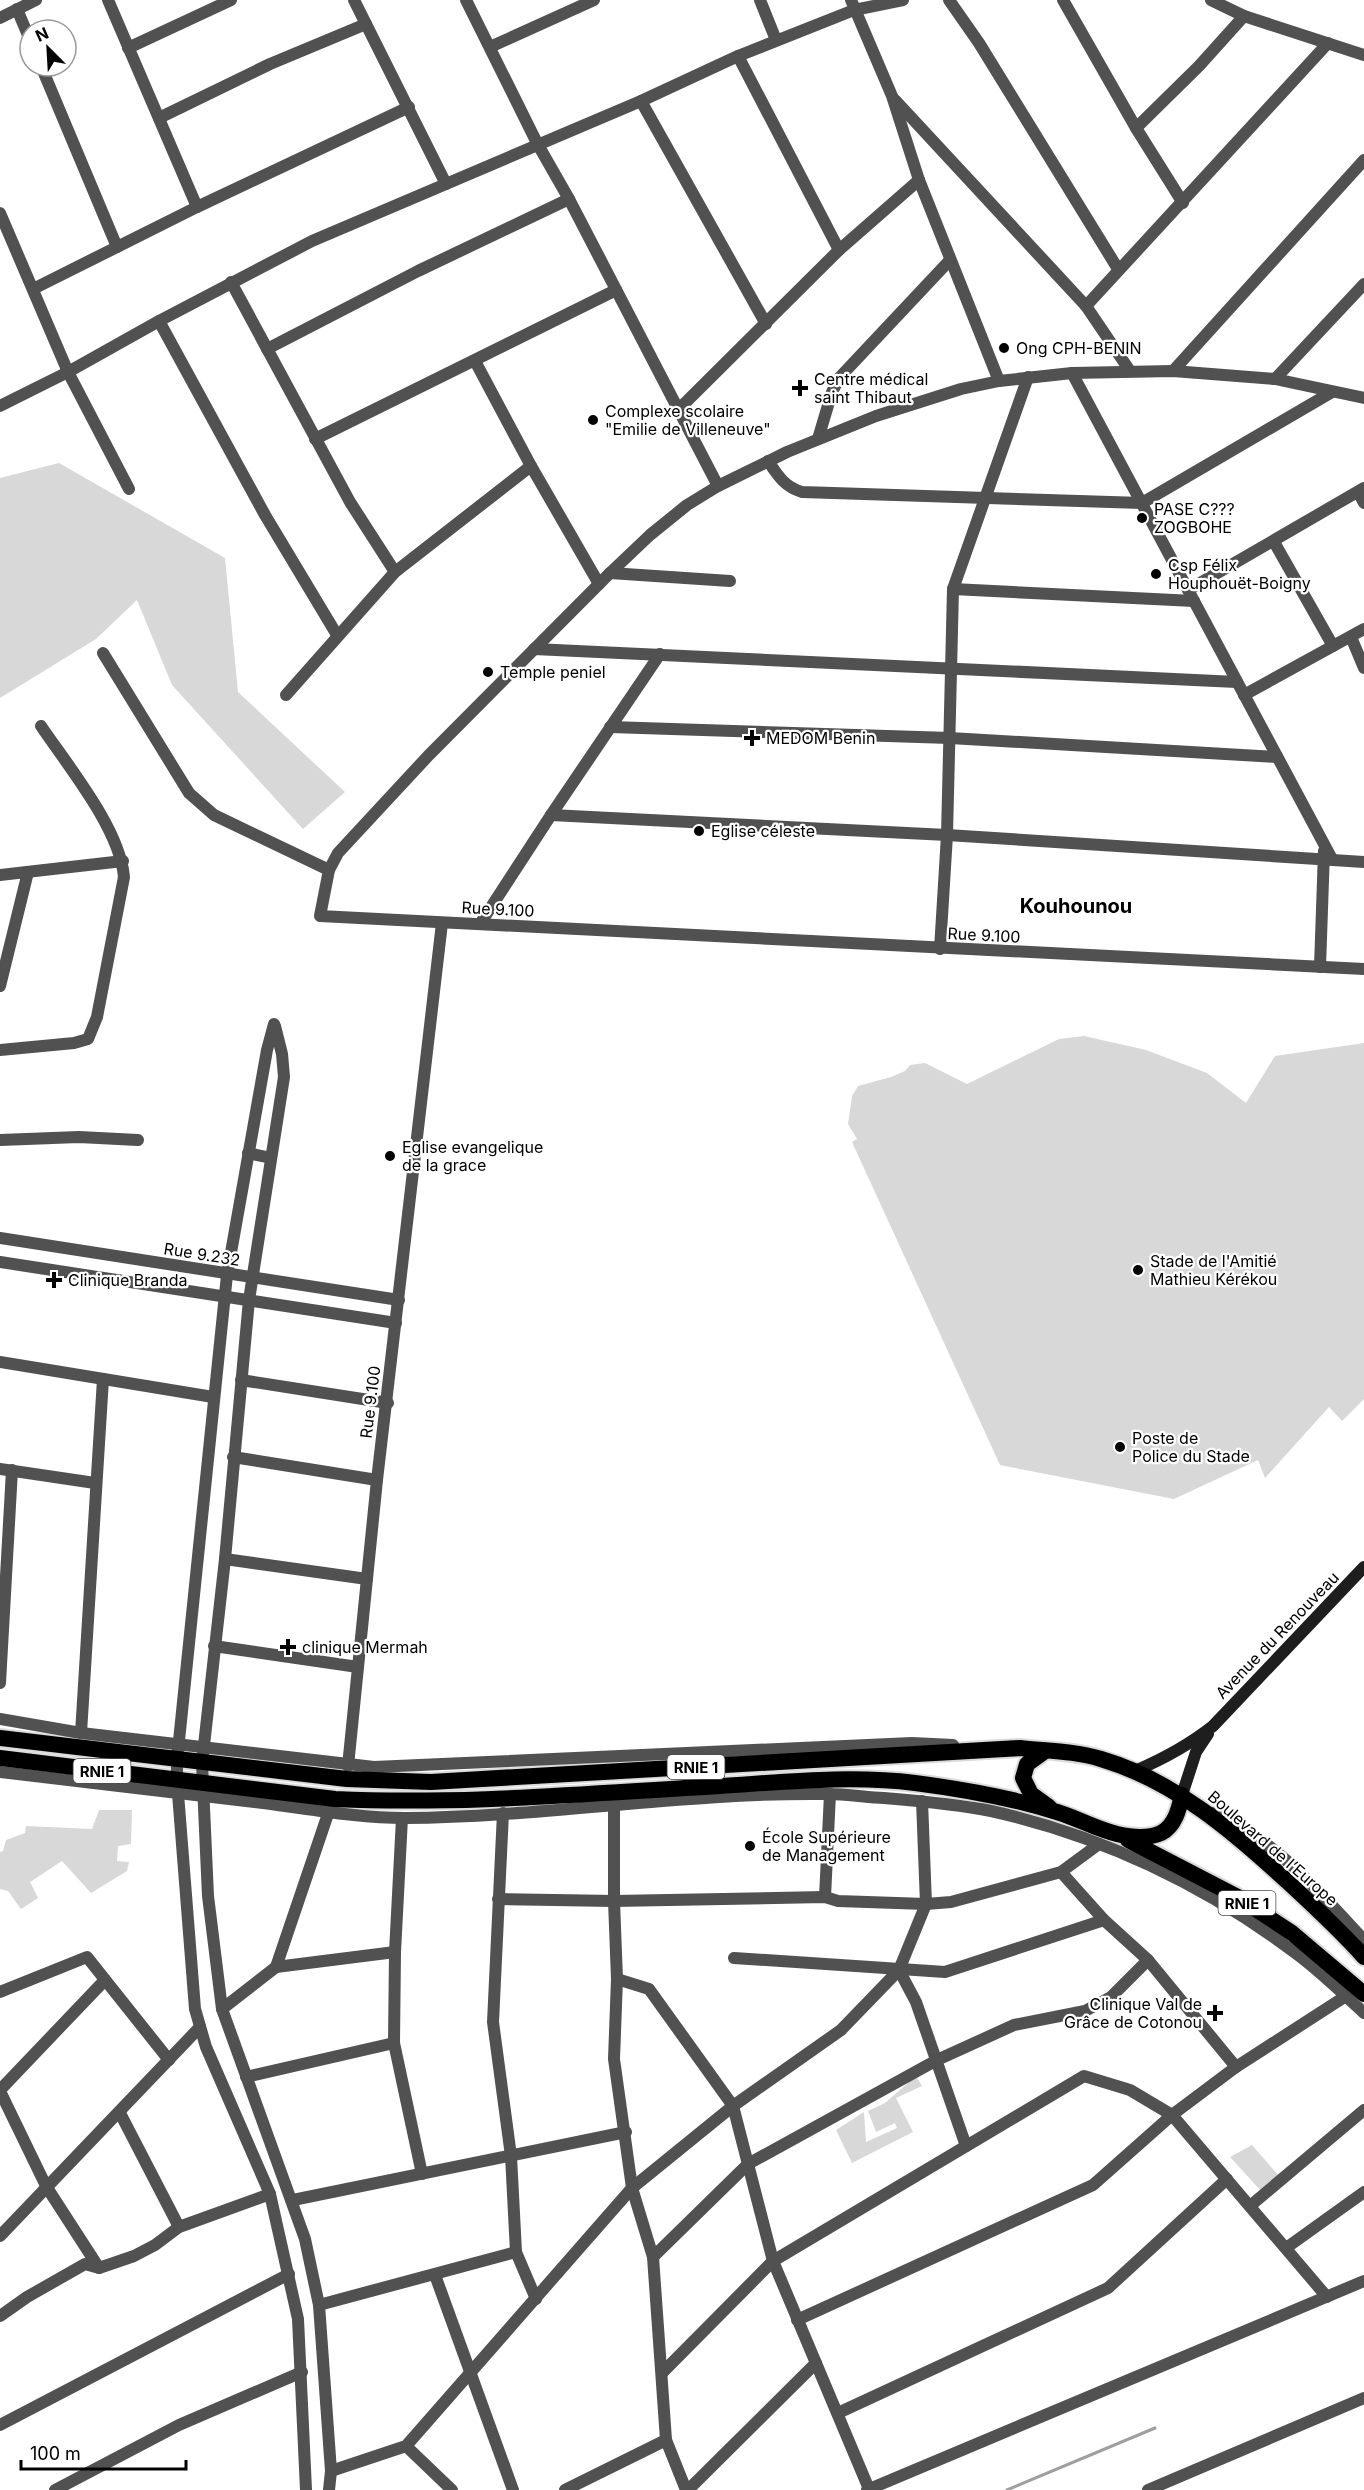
<svg xmlns="http://www.w3.org/2000/svg" width="1364" height="2490" font-family="Inter,sans-serif">
<style>
.green{fill:#d8d8d8}
.lines{fill:none;stroke-linecap:round;stroke-linejoin:round}
.stream{stroke:#9f9f9f;stroke-width:3}
.trunk-casing{stroke:#dbdbdb;stroke-width:20}
.minor{stroke:#515151;stroke-width:12}
.tertiary{stroke:#515151;stroke-width:12}
.secondary{stroke:#1e1e1e;stroke-width:12}
.trunk{stroke:#000;stroke-width:16}
.poi-dot{fill:#000;stroke:#fff;stroke-width:2}
.labels{text-anchor:middle;dominant-baseline:central;stroke-width:4.5;stroke-linejoin:round;paint-order:stroke}
.shield{fill:#fff;stroke:#4c4c4c;stroke-width:1.5}
.shield-label{font-size:15px;font-weight:bold;fill:#000}
.poi-label{font-size:16px;fill:#000;stroke:#fff;text-anchor:start}
.street-label{font-size:16px;fill:#000;stroke:#fff}
.quarter-label{font-size:20px;font-weight:bold;fill:#000;stroke:#fff}
</style>
<rect width="100%" height="100%" fill="#fff"/>
<g class="green">
<polygon points="59,463 225,558 238,692 345,792 303,829 172,685 137,600 96,639 0,698 0,478"/>
<polygon points="1084,1036 1146,1050 1207,1073 1246,1103 1275,1056 1364,1043 1364,1399 1342,1421 1329,1407 1265,1478 1258,1460 1174,1499 1000,1465 852,1142 857,1139 848,1124 852,1096 858,1086 891,1077 905,1071 910,1065 925,1063 967,1084 1059,1039"/>
<polygon points="99,1810 132,1810 131,1844 118,1846 117,1861 129,1862 127,1871 91,1893 62,1861 30,1882 38,1898 21,1909 8,1891 0,1889 0,1852 3,1851 6,1840 25,1833 26,1826 92,1829"/>
<polygon points="916,2076 922,2086 896,2098 913,2132 852,2163 836,2130 864,2112 866,2142 897,2128 895,2123 876,2132 868,2111 885,2103"/>
<polygon points="1252,2145 1279,2176 1261,2191 1230,2157"/>
</g>
<g class="lines">
<polyline class="stream" points="1007,2490 1155,2428"/>
<g class="trunk-casing">
<g id="trunk">
<path d="M0,1738L347,1779L431,1782L482,1779L1020,1748C1047,1751 1075,1751 1101,1759C1175,1781 1234,1832 1289,1883C1315,1907 1341,1931 1364,1957"/>
<polyline points="1045,1751 1027,1764 1023,1778 1031,1794 1049,1807"/>
<path d="M0,1758L335,1799C463,1805 592,1793 720,1786C785,1782 851,1775 915,1783C962,1789 1012,1798 1057,1812C1077,1818 1096,1829 1117,1834C1130,1837 1148,1839 1161,1833C1175,1826 1179,1809 1182,1795"/>
<polyline points="1128,1840 1236,1896 1292,1933 1364,1994"/>
</g>
</g>
<g class="minor">
<polyline points="108,0 197,207"/>
<polyline points="354,0 446,184"/>
<polyline points="466,0 537,143 569,199 718,486"/>
<polyline points="760,0 776,40"/>
<polyline points="851,0 892,96 919,180 999,381"/>
<polyline points="949,0 979,43 1118,269"/>
<polyline points="1063,0 1136,128 1183,203"/>
<polyline points="1211,0 1244,16 1364,55"/>
<polyline points="17,9 30,40"/>
<polyline points="0,18 36,0"/>
<polyline points="490,47 594,0"/>
<polyline points="128,48 231,0"/>
<polyline points="738,56 839,250"/>
<polyline points="41,66 117,247"/>
<polyline points="895,100 1086,306 1130,371"/>
<polyline points="641,101 766,324"/>
<polyline points="159,118 270,64 366,24"/>
<polyline points="1136,128 1199,66 1244,16"/>
<polyline points="0,213 68,372 129,489"/>
<polyline points="231,282 350,502 395,572"/>
<polyline points="33,289 197,207 409,107"/>
<polyline points="1086,306 1328,43"/>
<polyline points="159,321 265,515 337,635"/>
<polyline points="267,349 418,271 569,199"/>
<polyline points="475,361 531,466 599,584"/>
<polyline points="1173,371 1364,160"/>
<polyline points="1072,373 1332,859"/>
<polyline points="1275,379 1364,284"/>
<polyline points="0,406 68,372 159,321 312,241 641,101 738,56 854,10 903,0"/>
<polyline points="678,410 839,250 919,180"/>
<polyline points="315,439 616,290"/>
<polyline points="818,439 832,392 840,377 950,260"/>
<path d="M768,461C778,476 785,487 802,492L1142,503L1332,392"/>
<polyline points="1358,492 1364,503"/>
<polyline points="1274,542 1333,646"/>
<polyline points="610,573 730,581"/>
<polyline points="953,589 1194,601"/>
<polyline points="1188,590 1364,488"/>
<polyline points="1351,637 1364,668"/>
<polyline points="534,649 1237,682"/>
<polyline points="103,653 189,793 214,815 329,870"/>
<polyline points="286,695 395,572 531,466"/>
<polyline points="1244,695 1364,629"/>
<polyline points="610,727 950,738 1277,757"/>
<polyline points="551,815 947,835 1364,862"/>
<polyline points="0,875 123,861"/>
<polyline points="480,924 551,815 660,654"/>
<polyline points="940,949 947,835 953,589 1028,377"/>
<polyline points="1320,967 1324,851"/>
<polyline points="0,986 28,872"/>
<path d="M0,1050L74,1043L88,1039L97,1017L124,877C120,829 68,766 41,726"/>
<polyline points="0,1140 79,1137 138,1140"/>
<polyline points="248,1153 271,1158"/>
<polyline points="0,1362 213,1397"/>
<polyline points="241,1380 388,1403"/>
<polyline points="233,1457 377,1480"/>
<polyline points="0,1469 95,1483"/>
<polyline points="225,1559 367,1579"/>
<polyline points="214,1646 358,1667"/>
<polyline points="0,1683 12,1470"/>
<polyline points="0,1719 81,1733 374,1767 912,1743 953,1745"/>
<polyline points="81,1733 103,1379"/>
<path d="M0,1772C88,1782 175,1793 263,1803C310,1809 358,1818 405,1818C546,1817 686,1792 827,1794C846,1794 865,1797 884,1798C920,1801 956,1804 991,1811C1100,1835 1205,1885 1294,1952C1319,1970 1341,1992 1364,2013"/>
<polyline points="614,1805 614,1901 617,1979 614,2059 632,2188 653,2257 666,2440 686,2490"/>
<polyline points="503,1813 493,2022 511,2156 516,2252 536,2299"/>
<path d="M1212,1813C1275,1838 1319,1892 1364,1940"/>
<polyline points="402,1818 395,1952 394,2043 422,2174"/>
<polyline points="1061,1872 1104,1920 1148,1960 1236,2067"/>
<polyline points="825,1897 830,1794"/>
<polyline points="498,1899 614,1901 825,1897 838,1901 926,1904 951,1902 1061,1872 1099,1844"/>
<polyline points="734,1958 945,1972 1104,1920"/>
<polyline points="276,1967 395,1952"/>
<polyline points="899,1970 916,2002 966,2146"/>
<polyline points="617,1979 649,1989 733,2106 773,2261 869,2489"/>
<polyline points="0,1992 87,1957 169,2060"/>
<polyline points="222,2009 276,1967 329,1811"/>
<polyline points="246,2077 394,2043"/>
<polyline points="0,2090 105,1980"/>
<polyline points="0,2091 46,2186 99,2268"/>
<polyline points="120,2113 179,2227"/>
<polyline points="293,2200 626,2132"/>
<polyline points="1250,2206 1364,2110"/>
<polyline points="0,2236 200,2027"/>
<polyline points="1286,2248 1364,2192"/>
<polyline points="653,2257 748,2164 937,2060 1014,2025 1085,2011 1111,1997 1148,1960"/>
<polyline points="435,2275 513,2490"/>
<polyline points="319,2305 516,2252"/>
<polyline points="0,2316 27,2297 85,2264 99,2268 134,2256 155,2245 179,2227 270,2194"/>
<polyline points="797,2320 1093,2185 1172,2115 1236,2067 1346,1996"/>
<polyline points="662,2373 773,2261 1084,2076 1130,2090 1172,2115 1327,2297"/>
<polyline points="838,2413 1108,2288 1227,2179"/>
<polyline points="0,2425 289,2274"/>
<polyline points="406,2446 452,2490"/>
<polyline points="331,2471 406,2446 632,2188 733,2106 841,2030 899,1970 926,1904 922,1801"/>
<polyline points="55,2490 179,2425 302,2372"/>
<polyline points="565,2490 666,2440"/>
<polyline points="688,2490 816,2363"/>
<polyline points="867,2490 1364,2281"/>
</g>
<g class="tertiary">
<polyline points="1364,398 1275,379 1173,371 1072,373 999,381 961,389 876,416 787,452 718,486 687,505 650,535 610,573 428,756 338,853 329,870 320,916 1364,969"/>
<polyline points="274,1024 267,1050 227,1275 177,1760 177,1781 195,2009 206,2047 270,2194 298,2319 306,2490"/>
<polyline points="275,1026 282,1054 284,1077 249,1300 225,1559 202,1763 208,1896 222,2009 305,2239 319,2305 331,2471 329,2490"/>
<polyline points="0,1238 399,1300"/>
<polyline points="0,1262 396,1323"/>
<polyline points="348,1766 377,1480 442,923"/>
<polyline points="1148,2490 1364,2398"/>
</g>
<g class="secondary">
<path d="M1135,1771C1163,1759 1189,1745 1213,1726L1364,1567"/>
<polyline points="1182,1795 1196,1752 1208,1734"/>
</g>
<use href="#trunk" class="trunk"/>
</g>
<g class="poi-dot">
<circle cx="1004" cy="348" r="6"/>
<path d="M797 379h6v6h6v6h-6v6h-6v-6h-6v-6h6z"/>
<circle cx="593" cy="420" r="6"/>
<circle cx="1142" cy="518" r="6"/>
<circle cx="1156" cy="574" r="6"/>
<circle cx="488" cy="672" r="6"/>
<path d="M749 729h6v6h6v6h-6v6h-6v-6h-6v-6h6z"/>
<circle cx="699" cy="831" r="6"/>
<circle cx="390" cy="1156" r="6"/>
<circle cx="1138" cy="1270" r="6"/>
<path d="M51 1271h6v6h6v6h-6v6h-6v-6h-6v-6h6z"/>
<circle cx="1120" cy="1447" r="6"/>
<path d="M285 1638h6v6h6v6h-6v6h-6v-6h-6v-6h6z"/>
<circle cx="750" cy="1846" r="6"/>
<path d="M1212 2004h6v6h6v6h-6v6h-6v-6h-6v-6h6z"/>
</g>
<g class="labels">
<g class="shield">
<rect x="667.5" y="1755" width="57" height="24" rx="4.5"/>
<rect x="73.5" y="1759" width="57" height="24" rx="4.5"/>
<rect x="1218.5" y="1891" width="57" height="24" rx="4.5"/>
</g>
<g class="shield-label">
<text x="696" y="1767">RNIE 1</text>
<text x="102" y="1771">RNIE 1</text>
<text x="1247" y="1903">RNIE 1</text>
</g>
<g class="poi-label">
<text x="1016" y="348">Ong CPH-BENIN</text>
<text x="814" y="379">Centre médical<tspan x="814" dy="18">saint Thibaut</tspan></text>
<text x="605" y="411">Complexe scolaire<tspan x="605" dy="18">"Emilie de Villeneuve"</tspan></text>
<text x="1154" y="509">PASE C???<tspan x="1154" dy="18">ZOGBOHE</tspan></text>
<text x="1168" y="565">Csp Félix<tspan x="1168" dy="18">Houphouët-Boigny</tspan></text>
<text x="500" y="672">Temple peniel</text>
<text x="766" y="738">MEDOM Benin</text>
<text x="711" y="831">Eglise céleste</text>
<text x="402" y="1147">Eglise evangelique<tspan x="402" dy="18">de la grace</tspan></text>
<text x="1150" y="1261">Stade de l'Amitié<tspan x="1150" dy="18">Mathieu Kérékou</tspan></text>
<text x="68" y="1280">Clinique Branda</text>
<text x="1132" y="1438">Poste de<tspan x="1132" dy="18">Police du Stade</tspan></text>
<text x="302" y="1647">clinique Mermah</text>
<text x="762" y="1837">École Supérieure<tspan x="762" dy="18">de Management</tspan></text>
<text x="1202" y="2004" text-anchor="end">Clinique Val de<tspan x="1202" dy="18">Grâce de Cotonou</tspan></text>
</g>
<g class="street-label">
<text transform="translate(498 909) rotate(3)">Rue 9.100</text>
<text transform="translate(984 935) rotate(3)">Rue 9.100</text>
<text transform="translate(202 1254) rotate(9)">Rue 9.232</text>
<text transform="translate(370 1402) rotate(-83)">Rue 9.100</text>
<text transform="translate(1277 1635) rotate(-46)">Avenue du Renouveau</text>
<text transform="translate(1273 1848) rotate(41)">Boulevard de l’Europe</text>
</g>
<g class="quarter-label">
<text x="1076" y="906">Kouhounou</text>
</g>
</g>
<g transform="translate(48 48) rotate(336)"><circle r="28" fill="#ffffff" stroke="#999999" stroke-width="1.5"/>
<path d="M0-4.5L10 22L0 15L-10 22Z" fill="#000000"/>
<text y="-9" font-size="16" font-weight="bold" text-anchor="middle" fill="#000000">N</text>
</g>
<path d="M21 2460v9h165v-9" fill="none" stroke="#000000" stroke-width="3"/>
<text x="30" y="2460" font-size="18" fill="#000000" stroke="#ffffff" stroke-width="4.5" paint-order="stroke">100 m</text>
</svg>
